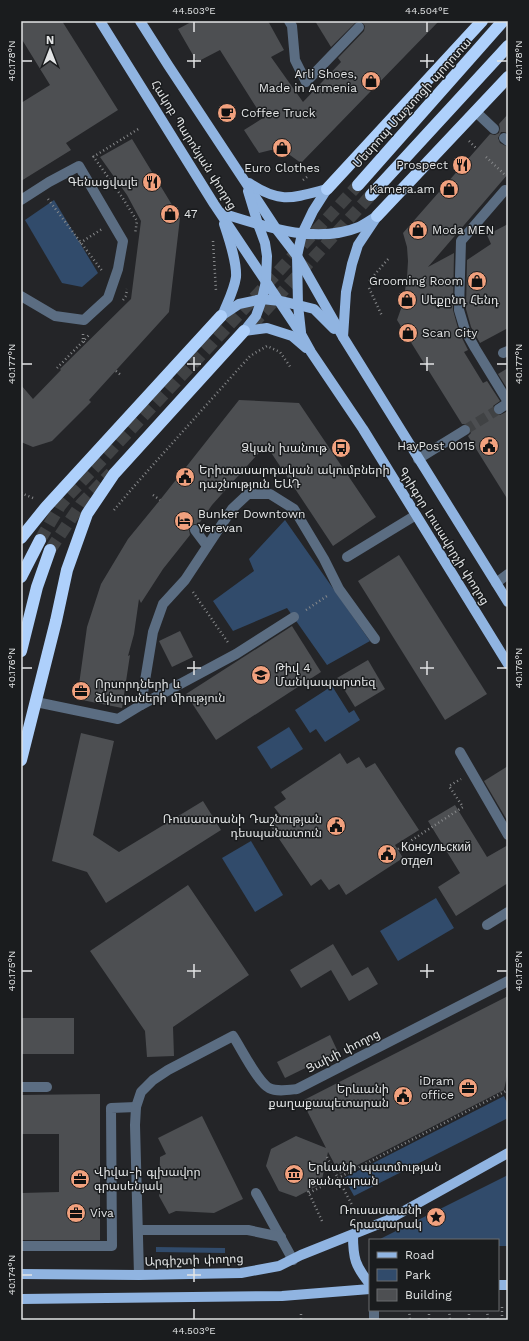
<svg xmlns="http://www.w3.org/2000/svg" width="529" height="1341" font-family="'Work Sans','Noto Sans Armenian',sans-serif">
<style>
.green{fill:#314b6b}
.building{fill:#4d4f52}
.lines{fill:none;stroke-linecap:round;stroke-linejoin:round}
.minor-tunnel{stroke:#404244;stroke-width:10;stroke-dasharray:10 5;stroke-linecap:butt}
.highway-tunnel{stroke:#404244;stroke-width:12;stroke-dasharray:12 6;stroke-linecap:butt}
.path{stroke:#87898b;stroke-width:2.5;stroke-dasharray:1 3;stroke-linecap:butt}
.minor{stroke:#5b6d82;stroke-width:10}
.major{stroke:#90b4e1;stroke-width:10}
.highway{stroke:#aed0fb;stroke-width:12}
.ticks{fill:none;stroke:#e2e4e5;stroke-width:1.5}
.labels{text-anchor:middle;dominant-baseline:central;stroke-width:3;stroke-linejoin:round;paint-order:stroke}
.poi-label{font-size:12px;fill:#e2e4e5;stroke:#1a1c1e;text-anchor:start}
.street-label{font-size:12px;fill:#e2e4e5;stroke:#1a1c1e}
.neatline{fill:none;stroke:#e2e4e5;stroke-width:1.5}
.ticks-label{font-size:10px;text-anchor:middle;fill:#e2e4e5}
</style>
<rect width="100%" height="100%" fill="#242528"/>
<g class="green">
<polygon points="54,200 98,273 82,287 62,283 25,220"/>
<polygon points="285,520 370,641 327,665 287,608 233,631 213,601 254,571 249,559"/>
<polygon points="332,686 349,713 354,710 360,720 325,742 316,729 310,733 295,710"/>
<polygon points="289,727 303,749 271,769 257,747"/>
<polygon points="251,841 283,895 255,912 222,858"/>
<polygon points="436,898 454,928 398,961 380,931"/>
<polygon points="504,1096 508,1105 508,1118 354,1196 344,1178"/>
<polygon points="508,1175 508,1246 498,1246 498,1240 378,1240"/>
<polygon points="156,1247 225,1248 225,1253 156,1252"/>
</g>
<g class="building">
<polygon points="21,21 62,21 118,110 66,143 71,150 21,181 21,103 50,85 21,38"/>
<polygon points="193,21 268,21 284,50 271,57 303,102 341,62 338,58 364,31 365,26 361,21 439,21 301,163 287,153 280,150 271,150 259,153 244,130 263,118 220,50 197,62 178,29"/>
<polygon points="315,21 357,21 331,47"/>
<polygon points="508,114 508,133 504,132 501,132 498,138 500,143 508,147 508,174 428,267 454,253 453,310 459,332 468,350 464,352 483,383 487,381 500,401 493,406 494,413 500,415 508,411 508,500 468,436 471,433 471,427 468,424 462,424 397,320 403,303 407,278 408,261 407,247 403,233 490,134 495,135 499,133 500,128 499,124"/>
<polygon points="132,139 180,218 169,312 89,400 91,402 52,441 33,447 21,442 21,385 33,399 61,370 60,369 131,299 141,221 127,195 100,157"/>
<polygon points="508,224 508,328 480,343 471,327 466,309 467,260 491,244 487,235"/>
<polygon points="508,368 508,390 498,374"/>
<polygon points="239,400 299,403 376,517 333,546 266,445 212,505 198,525 195,524 191,525 189,530 190,535 163,569 141,603 139,599 134,634 128,656 130,655 122,708 77,699 87,627 101,584 128,539 160,500"/>
<polygon points="399,555 487,694 445,720 358,581"/>
<polygon points="292,626 321,672 216,740 186,694"/>
<polygon points="180,631 193,657 172,667 159,641"/>
<polygon points="368,660 385,689 355,707 337,678"/>
<polygon points="81,733 114,741 93,835 119,852 203,801 221,830 106,903 87,872 52,861"/>
<polygon points="340,753 347,764 359,757 366,768 375,763 419,830 395,845 403,858 346,895 339,884 329,890 321,879 311,886 269,824 281,816 274,807 286,799 281,792"/>
<polygon points="508,766 508,822 484,781"/>
<polygon points="455,805 487,857 508,845 508,883 456,916 438,887 460,873 428,821"/>
<polygon points="188,885 249,975 173,1027 174,1056 147,1057 145,1031 90,951"/>
<polygon points="333,944 352,976 368,967 378,984 349,1001 331,970 301,988 290,970"/>
<polygon points="508,996 508,1075 507,1076 504,1090 340,1174 328,1152 321,1184 296,1197 279,1191 266,1166 271,1149 296,1136 326,1148 302,1101"/>
<rect x="21" y="1018" width="53" height="36"/>
<polygon points="330,1035 338,1052 285,1078 277,1062"/>
<polygon points="100,1094 100,1240 21,1240 21,1193 59,1192 59,1134 21,1134 21,1095"/>
<polygon points="202,1116 243,1199 214,1213 176,1211 169,1214 159,1196 160,1157 166,1154 158,1138"/>
</g>
<g class="lines">
<polyline class="minor-tunnel" points="465,430 499,409"/>
<g class="highway-tunnel">
<polyline points="252,325 371,195"/>
<polyline points="40,540 60,506 69,495 219,336 358,185"/>
<polyline points="50,550 81,504 111,473"/>
</g>
<g class="path">
<polyline points="469,141 477,149"/>
<polyline points="93,156 122,197 137,221 135,234"/>
<polyline points="93,157 140,128"/>
<polyline points="486,157 506,176"/>
<polyline points="303,180 307,177"/>
<polyline points="48,199 103,272"/>
<polyline points="213,241 216,291"/>
<polyline points="80,243 102,229"/>
<polyline points="369,281 390,257"/>
<polyline points="369,288 382,316"/>
<polyline points="123,300 126,296 127,289"/>
<polyline points="83,334 83,341 86,344"/>
<polyline points="57,368 90,334"/>
<polyline points="116,371 122,376"/>
<polyline points="21,493 33,498"/>
<polyline points="153,495 160,500"/>
<polyline points="114,510 136,484 250,356 267,346 280,352 291,368"/>
<polyline points="193,592 229,644"/>
<polyline points="306,610 327,596"/>
<polyline points="398,849 463,807 449,786 461,779"/>
<polyline points="327,1157 352,1205"/>
<polyline points="308,1191 322,1221"/>
<polyline points="309,1193 508,1090"/>
<polyline points="502,1307 502,1320"/>
<polyline points="409,1310 410,1320"/>
<polyline points="429,1310 429,1320"/>
<polyline points="449,1310 450,1320"/>
<polyline points="469,1310 469,1320"/>
<polyline points="487,1310 488,1320"/>
<polyline points="301,1314 301,1320"/>
</g>
<g class="minor">
<polyline points="289,21 292,26 295,60 306,82 359,27"/>
<polyline points="476,112 494,129"/>
<polyline points="504,138 508,141"/>
<polyline points="505,190 461,241 459,310 465,330 475,348 508,402"/>
<polyline points="21,200 49,182 79,166 123,241 118,269 108,298 84,320 55,316 21,296"/>
<polyline points="503,353 508,351"/>
<polyline points="499,409 508,403"/>
<polyline points="418,459 465,430"/>
<polyline points="195,530 207,546"/>
<polyline points="347,557 416,515"/>
<polyline points="496,583 508,574"/>
<polyline points="36,702 118,719 141,705 153,632 163,604 185,580 232,509 248,494 270,494 294,509 324,559 339,589 375,639"/>
<polyline points="141,705 236,654 294,617"/>
<polyline points="460,752 508,835"/>
<polyline points="487,925 508,912"/>
<polyline points="21,1087 47,1087"/>
<polyline points="256,1193 293,1260"/>
<polyline points="139,1230 248,1230 281,1237"/>
<polyline points="21,1246 112,1246 111,1108 136,1107"/>
<path d="M139,1275L135,1125L136,1107L141,1092L153,1080L168,1070L233,1036C241,1048 257,1081 269,1088C277,1092 288,1090 297,1089L508,981"/>
<polyline points="374,1310 374,1320"/>
</g>
<g class="major">
<polyline points="100,21 214,204 301,334 311,352 363,429 508,664"/>
<polyline points="140,21 168,65 277,230 297,256 343,337 508,602"/>
<path d="M249,183C280,204 293,198 327,189"/>
<path d="M221,213C263,226 315,245 359,227C365,224 371,220 377,216"/>
<polyline points="221,316 239,304 262,299 280,301 298,305 314,309 334,329"/>
<path d="M222,316C227,303 234,291 236,277C237,262 229,239 224,224"/>
<polyline points="244,331 256,316 262,299 266,281 267,256 265,243 258,224 248,191"/>
<polyline points="244,331 267,328 292,336 306,348"/>
<polyline points="301,332 298,305 297,256 302,234 313,211 327,189"/>
<polyline points="343,337 346,292 352,264 358,245 376,218"/>
<path d="M353,1235C353,1258 355,1266 370,1284"/>
<polyline points="21,1274 139,1275 241,1273 279,1266 301,1255 386,1221 508,1153"/>
<polyline points="498,1285 508,1285"/>
<polyline points="21,1299 282,1296 370,1289"/>
</g>
<g class="highway">
<polyline points="358,185 503,21"/>
<polyline points="327,189 482,21"/>
<polyline points="371,195 508,46"/>
<polyline points="377,216 508,77"/>
<polyline points="21,538 46,507 221,316"/>
<polyline points="21,577 40,540"/>
<polyline points="21,651 37,587 50,550"/>
<polyline points="21,760 56,621 67,570 87,514 114,474 244,331"/>
</g>
</g>
<path class="ticks" d="M194,22V32M427,22V32M194,54V68M427,54V68M22,61H32M187,61H201M420,61H434M497,61H507M194,357V371M427,357V371M22,364H32M187,364H201M420,364H434M497,364H507M194,661V675M427,661V675M22,668H32M187,668H201M420,668H434M497,668H507M194,964V978M427,964V978M22,971H32M187,971H201M420,971H434M497,971H507M194,1268V1282M22,1275H32M187,1275H201M194,1309V1319"/>
<defs>
<g id="shop-disc" transform="scale(1)"><circle r="9.5" fill="#f1a17e" stroke="#1a1c1e"/><path d="M-5-2.5h2.3a2.7 3.5 0 0 1 5.4 0H5L5.5 6h-11ZM-1.5-2.5h3a1.5 2.3 0 0 0-3 0Z" fill="#111"/></g>
<g id="cafe-disc" transform="scale(1)"><circle r="9.5" fill="#f1a17e" stroke="#1a1c1e"/><path d="M-5.5-4.5H6V0H3Q3 3.5 0 3.5H-2.5Q-5.5 3.5-5.5 0ZM3-3.2v2h1.7v-2ZM-6 4.5H4V6H-6Z" fill="#111"/></g>
<g id="restaurant-disc" transform="scale(1)"><circle r="9.5" fill="#f1a17e" stroke="#1a1c1e"/><path d="M-5-6h1v4h1v-4h1v4h1v-4h1v5L-1.5 .5V6h-2V.5L-5-1ZM5-6V6H3V1.5H1.5Q1.5-4 5-6Z" fill="#111"/></g>
<g id="civic-disc" transform="scale(1)"><circle r="9.5" fill="#f1a17e" stroke="#1a1c1e"/><path d="M-.6-6.5H3V-4.5H.6V-3L4-1V1h2V6H-6V1h2V-1L-.6-3ZM-1.2 2.5V6h2.4V2.5Z" fill="#111"/></g>
<g id="bus-disc" transform="scale(1)"><circle r="9.5" fill="#f1a17e" stroke="#1a1c1e"/><path d="M-5-6H5V4H4V6H2V4H-2V6H-4V4H-5ZM-3.5-4V0h7V-4ZM-3.5 1.2v1.5H-2V1.2ZM2 1.2v1.5H3.5V1.2Z" fill="#111"/></g>
<g id="hotel-disc" transform="scale(1)"><circle r="9.5" fill="#f1a17e" stroke="#1a1c1e"/><path d="M-6-4.5h1.5V1H6V5H4.5V3h-9V5H-6ZM-4 0a1.8 1.8 0 1 1 3.6 0ZM.5 0V-2.5h3Q6-2.5 6 0Z" fill="#111"/></g>
<g id="school-disc" transform="scale(1)"><circle r="9.5" fill="#f1a17e" stroke="#1a1c1e"/><path d="M0-5L7-2L0 1L-7-2ZM-4 1L0 2.5L4 1V4Q0 6-4 4Z" fill="#111"/></g>
<g id="office-disc" transform="scale(1)"><circle r="9.5" fill="#f1a17e" stroke="#1a1c1e"/><path d="M-6-3h4V-5.5h4V-3h4V5H-6ZM-1-4.5V-3h2v-1.5ZM-6 0V1H6V0Z" fill="#111"/></g>
<g id="museum-disc" transform="scale(1)"><circle r="9.5" fill="#f1a17e" stroke="#1a1c1e"/><path d="M0-6L6-3V-2H-6V-3ZM-5-1h2V3h-2ZM-1-1h2V3h-2ZM3-1h2V3H3ZM-6 4H6V6H-6Z" fill="#111"/></g>
<g id="sight-disc" transform="scale(1)"><circle r="9.5" fill="#f1a17e" stroke="#1a1c1e"/><path d="M0-6L1.8-2.2L6-1.7L2.9 1.2L3.7 5.4L0 3.3L-3.7 5.4L-2.9 1.2L-6-1.7L-1.8-2.2Z" fill="#111"/></g>
</defs>
<g fill-rule="evenodd">
<use href="#shop-disc" x="371" y="81"/>
<use href="#cafe-disc" x="227" y="113"/>
<use href="#shop-disc" x="282" y="148"/>
<use href="#restaurant-disc" x="462" y="165"/>
<use href="#restaurant-disc" x="152" y="182"/>
<use href="#shop-disc" x="449" y="189"/>
<use href="#shop-disc" x="170" y="214"/>
<use href="#shop-disc" x="418" y="230"/>
<use href="#shop-disc" x="477" y="281"/>
<use href="#shop-disc" x="407" y="300"/>
<use href="#shop-disc" x="408" y="333"/>
<use href="#civic-disc" x="489" y="446"/>
<use href="#bus-disc" x="341" y="448"/>
<use href="#civic-disc" x="185" y="477"/>
<use href="#hotel-disc" x="184" y="521"/>
<use href="#school-disc" x="261" y="675"/>
<use href="#office-disc" x="81" y="691"/>
<use href="#civic-disc" x="336" y="826"/>
<use href="#civic-disc" x="387" y="854"/>
<use href="#office-disc" x="468" y="1088"/>
<use href="#civic-disc" x="403" y="1096"/>
<use href="#museum-disc" x="294" y="1174"/>
<use href="#office-disc" x="80" y="1179"/>
<use href="#office-disc" x="76" y="1213"/>
<use href="#sight-disc" x="436" y="1217"/>
</g>
<g class="labels">
<g class="poi-label">
<text x="357" y="74" text-anchor="end">Arli Shoes,<tspan x="357" dy="14">Made in Armenia</tspan></text>
<text x="241" y="113">Coffee Truck</text>
<text x="448" y="165" text-anchor="end">Prospect</text>
<text x="282" y="168" text-anchor="middle">Euro Clothes</text>
<text x="138" y="182" text-anchor="end">Գենացվալե</text>
<text x="435" y="189" text-anchor="end">Kamera.am</text>
<text x="184" y="214">47</text>
<text x="432" y="230">Moda MEN</text>
<text x="463" y="281" text-anchor="end">Grooming Room</text>
<text x="421" y="300">Սեքընդ Հենդ</text>
<text x="422" y="333">Scan City</text>
<text x="475" y="446" text-anchor="end">HayPost 0015</text>
<text x="327" y="448" text-anchor="end">Ձկան խանութ</text>
<text x="199" y="470">Երիտասարդական ակումբների<tspan x="199" dy="14">դաշնություն ԵԱԴ</tspan></text>
<text x="198" y="514">Bunker Downtown<tspan x="198" dy="14">Yerevan</tspan></text>
<text x="275" y="668">Թիվ 4<tspan x="275" dy="14">Մանկապարտեզ</tspan></text>
<text x="95" y="684">Որսորդների և<tspan x="95" dy="14">ձկնորսների միություն</tspan></text>
<text x="322" y="819" text-anchor="end">Ռուսաստանի Դաշնության<tspan x="322" dy="14">դեսպանատուն</tspan></text>
<text x="401" y="847">Консульский<tspan x="401" dy="14">отдел</tspan></text>
<text x="454" y="1081" text-anchor="end">iDram<tspan x="454" dy="14">office</tspan></text>
<text x="389" y="1089" text-anchor="end">Երևւանի<tspan x="389" dy="14">քաղաքապետարան</tspan></text>
<text x="308" y="1167">Երևանի պատմության<tspan x="308" dy="14">թանգարան</tspan></text>
<text x="94" y="1172">Վիվա-ի գլխավոր<tspan x="94" dy="14">գրասենյակ</tspan></text>
<text x="422" y="1210" text-anchor="end">Ռուսաստանի<tspan x="422" dy="14">հրապարակ</tspan></text>
<text x="90" y="1213">Viva</text>
</g>
<g class="street-label">
<text transform="translate(412 103) rotate(-48)">Մեսրոպ Մաշտոցի պողոտա</text>
<text transform="translate(194 145) rotate(58)">Հակոբ Պարոնյան փողոց</text>
<text transform="translate(444 536) rotate(58)">Գրիգոր Լուսավորչի փողոց</text>
<text transform="translate(343 1051) rotate(-27)">Ցախի փողոց</text>
<text transform="translate(194 1260) rotate(-2)">Արգիշտի փողոց</text>
</g>
</g>
<rect width="529" height="1341" fill="none" stroke="#1a1c1e" stroke-width="44"/>
<rect x="369" y="1239" width="130" height="72" fill="#1a1c1e" stroke="#6a6c6e"/>
<rect x="377" y="1252" width="20" height="6" fill="#90b4e1" stroke="#6a6c6e"/>
<text x="405" y="1259" font-size="12" fill="#e2e4e5">Road</text>
<rect x="377" y="1269" width="20" height="12" fill="#314b6b" stroke="#6a6c6e"/>
<text x="405" y="1279" font-size="12" fill="#e2e4e5">Park</text>
<rect x="377" y="1289" width="20" height="12" fill="#4d4f52" stroke="#6a6c6e"/>
<text x="405" y="1299" font-size="12" fill="#e2e4e5">Building</text>
<g transform="translate(50 50)" stroke="#1a1c1e" stroke-width="3" paint-order="stroke">
<path d="M0-3L7 15L0 10L-7 15Z" fill="#e2e4e5"/>
<text y="-6" font-size="11" font-weight="bold" text-anchor="middle" fill="#e2e4e5">N</text>
</g>
<rect x="22" y="22" width="485" height="1297" class="neatline"/>
<g class="ticks-label">
<text x="194" y="14">44.503°E</text>
<text x="427" y="14">44.504°E</text>
<text transform="translate(11 61) rotate(-90)" y="4">40.178°N</text>
<text transform="translate(518 61) rotate(-90)" y="4">40.178°N</text>
<text transform="translate(11 364) rotate(-90)" y="4">40.177°N</text>
<text transform="translate(518 364) rotate(-90)" y="4">40.177°N</text>
<text transform="translate(11 668) rotate(-90)" y="4">40.176°N</text>
<text transform="translate(518 668) rotate(-90)" y="4">40.176°N</text>
<text transform="translate(11 971) rotate(-90)" y="4">40.175°N</text>
<text transform="translate(518 971) rotate(-90)" y="4">40.175°N</text>
<text transform="translate(11 1275) rotate(-90)" y="4">40.174°N</text>
<text x="194" y="1334">44.503°E</text>
</g>
</svg>
